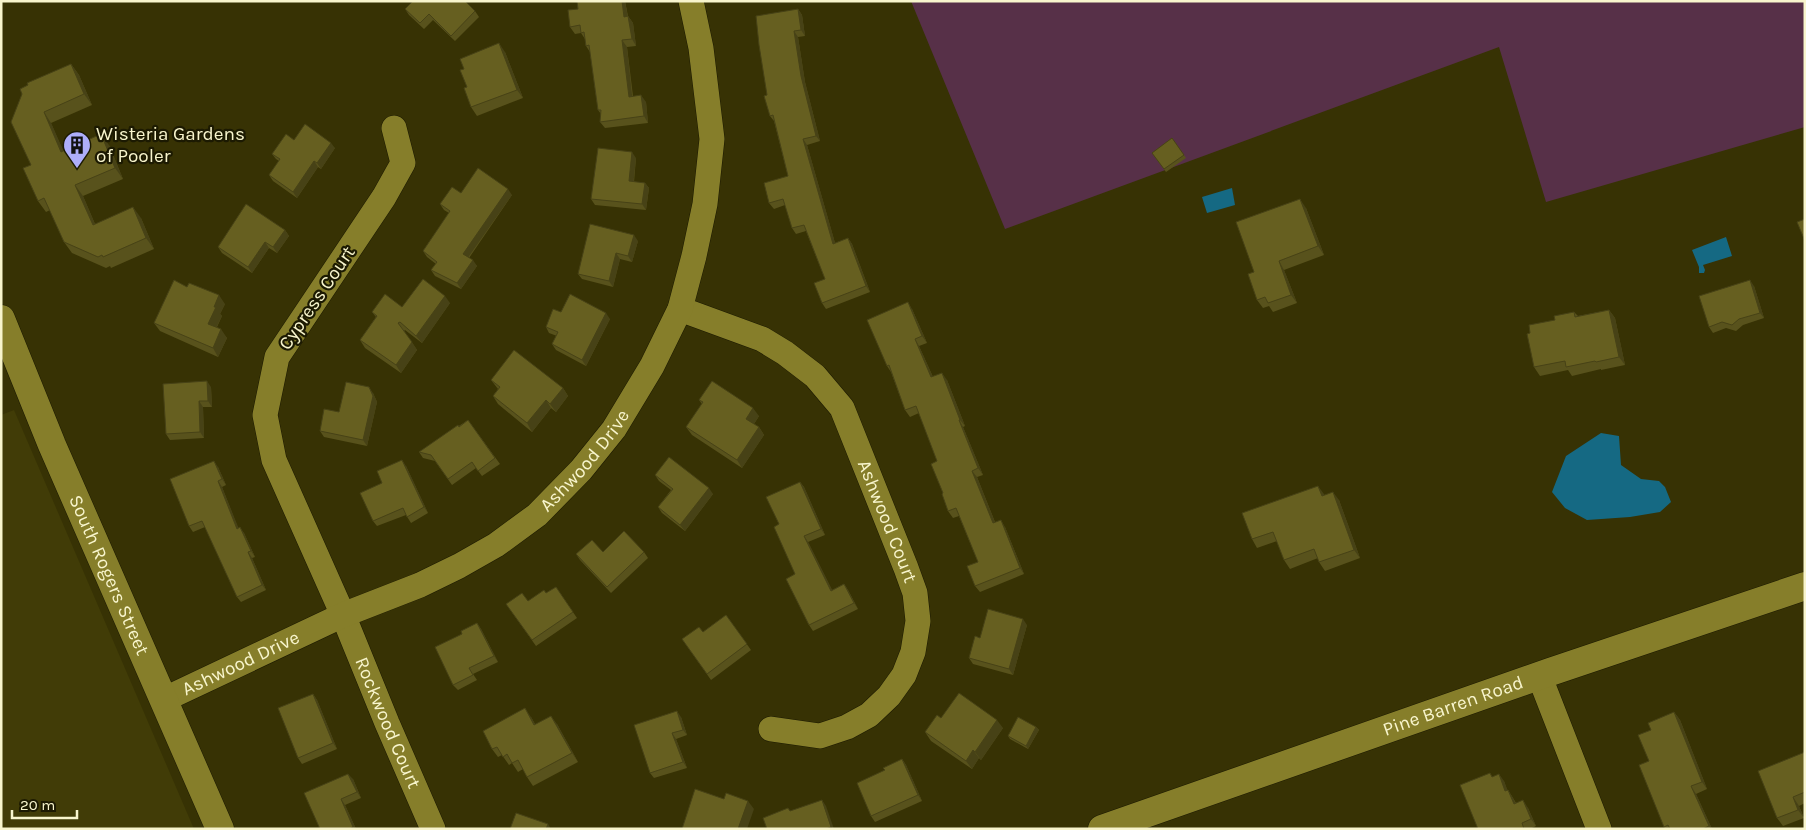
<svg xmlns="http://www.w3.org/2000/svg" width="1806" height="830" font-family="Karla,sans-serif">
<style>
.built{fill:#413c07}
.green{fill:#573048}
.water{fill:#156983}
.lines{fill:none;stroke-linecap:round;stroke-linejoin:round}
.street-casing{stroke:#1c1a02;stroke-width:26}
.secondary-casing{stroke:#1c1a02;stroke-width:29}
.street{stroke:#867e2a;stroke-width:25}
.secondary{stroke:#867e2a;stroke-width:28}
.wall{fill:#58521c}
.shaded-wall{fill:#474216}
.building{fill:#665f20;stroke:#474216}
.labels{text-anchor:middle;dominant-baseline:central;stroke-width:4.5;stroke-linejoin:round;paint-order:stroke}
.poi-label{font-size:19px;fill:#f8f5cd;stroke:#1c1a02;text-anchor:start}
.street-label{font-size:19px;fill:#f8f5cd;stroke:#1c1a02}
</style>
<rect width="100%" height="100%" fill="#373204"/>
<polygon class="built" points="14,410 194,829 1,829 1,415"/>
<polygon class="green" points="911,1 1805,1 1805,127 1546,202 1499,47 1005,229"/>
<g class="water">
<polygon points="1232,188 1235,205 1207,213 1202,197"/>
<polygon points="1726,237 1732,256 1703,265 1705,270 1704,273 1699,273 1699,267 1692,250"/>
<polygon points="1601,433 1619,436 1621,465 1641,479 1659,481 1665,487 1671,502 1660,512 1630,517 1587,520 1565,508 1552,492 1566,456"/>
</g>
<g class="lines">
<g class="street-casing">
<g id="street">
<path id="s1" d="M394,128L403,163L384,197L277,357L265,415L274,460L343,615L387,723L433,829"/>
<path id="s2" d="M680,309L762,339L785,353L815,376L842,408L906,568L915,593L918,621L913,652L904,675L889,696L869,715L847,727L820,736L771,729"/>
<polyline points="1539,675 1599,829"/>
<path id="s3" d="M163,700L343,615L420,585L459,566L496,545L537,515L581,470L614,429L652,366L680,309L694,256L705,204L712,139L701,48L691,1"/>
</g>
</g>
<g class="secondary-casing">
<g id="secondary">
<path id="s4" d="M1,319L52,445L220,829"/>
<path id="s5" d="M1102,829L1550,672L1805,586"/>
</g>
</g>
<use href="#street" class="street"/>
<use href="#secondary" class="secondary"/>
</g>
<g class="wall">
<polygon points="577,1 625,1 628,16 633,23 636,46 627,47 633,96 646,102 648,123 605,128 600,122 601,114 598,110 590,52 586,46 585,39 581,33 575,34 570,27 578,9"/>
<polygon points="405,9 475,11 479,17 455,41 433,20 424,29 409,15"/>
<polygon points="798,9 802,15 805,36 798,37 805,82 820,141 807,145 835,243 848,238 852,244 870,292 826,309 822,303 825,279 806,231 796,234 792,228 785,205 774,209 769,203 788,176 774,121 770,116 767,95"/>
<polygon points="505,52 523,98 477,116 471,107 467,87"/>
<polygon points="71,64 79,75 92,105 51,123 63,151 109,145 123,179 83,196 95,224 141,218 154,249 111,268 110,266 106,268 72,253 64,242 50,210 46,212 38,201 31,165 28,85"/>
<polygon points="1172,138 1186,158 1166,172 1152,153"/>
<polygon points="294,140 335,148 321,169 318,167 297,198 273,181 269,175 279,161 276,159 272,154"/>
<polygon points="636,158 634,182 645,183 649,188 646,210 595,205 591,199"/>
<polygon points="461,193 512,195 469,258 477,266 461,289 435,276 431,270 436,264 427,257 423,251 449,213 444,210 440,204"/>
<polygon points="1306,208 1324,255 1284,270 1297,303 1273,312 1269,306 1263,308 1257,300"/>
<polygon points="285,230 289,236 277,253 269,248 252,273 222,253 218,247"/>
<polygon points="638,241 632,262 620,259 613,287 582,279 578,274"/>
<polygon points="1754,286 1764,318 1743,325 1736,331 1726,328 1713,333 1709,327"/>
<polygon points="450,303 422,343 405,330 404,331 417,350 401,373 365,348 360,340 376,317 372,312 402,307"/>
<polygon points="225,304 220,314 222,316 217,327 227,338 218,357 160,331 154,323"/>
<polygon points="912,309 927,343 919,346 933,377 947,380 965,426 963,427 983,475 977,477 995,522 1005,527 1024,574 980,592 975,586 978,562 959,516 953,518 948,511 943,493 937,461 919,413 910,417 905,410 891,372 887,366"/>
<polygon points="1609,310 1615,318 1625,365 1601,370 1601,369 1572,376 1568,370 1540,376 1534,367 1530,333 1555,320 1574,312 1578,316"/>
<polygon points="561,312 610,319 586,366 556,350 552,344 557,336 549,333 546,327"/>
<polygon points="491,380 563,388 568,396 556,412 551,408 532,432 498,404 493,396 498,389"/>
<polygon points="211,387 212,407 203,407 204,438 170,440 166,434"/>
<polygon points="373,393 377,402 367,446 324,437 320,431 339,412"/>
<polygon points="699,400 759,416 754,424 759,427 764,435 742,468 692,435 686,427 702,404"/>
<polygon points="468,420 500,464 482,476 476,468 452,485 435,461 423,458 419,452"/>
<polygon points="406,466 428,513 411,523 406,515 377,526 373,521 382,483"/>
<polygon points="218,467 226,485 222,487 238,528 244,533 255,557 252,558 266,590 241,602 237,597 205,527 193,532 189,526"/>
<polygon points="655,475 713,494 685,531 662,513 658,507 671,490 659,481"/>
<polygon points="800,482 804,487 825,535 808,542 832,590 844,584 848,590 858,609 813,631 809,625 795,574 779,524"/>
<polygon points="1324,495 1339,500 1360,558 1325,571 1319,562 1318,558 1290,569 1284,560 1277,541 1257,548 1252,539"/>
<polygon points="603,552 644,552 648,558 611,593 580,560 576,554"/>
<polygon points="556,587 577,618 536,646 506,604 528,601 546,593"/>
<polygon points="726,615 751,650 711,680 682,639 703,632"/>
<polygon points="477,623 481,629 498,662 473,674 477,680 458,690 453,685 462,634"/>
<polygon points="1027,625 1013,675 973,664 969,658 980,638"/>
<polygon points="313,694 317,700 337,749 302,764 298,758"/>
<polygon points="1674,712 1680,720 1707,789 1696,794 1712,829 1666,829 1664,827 1649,761 1651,730"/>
<polygon points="531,717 535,724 557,724 578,762 533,786 527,777 523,769 518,772 512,763 509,765 502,755 498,757 492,749"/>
<polygon points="681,717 687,735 676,739 687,768 654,778 650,773"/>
<polygon points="941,718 1003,728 981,760 979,758 972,769 931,741 925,732"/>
<polygon points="1036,727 1039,730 1028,749 1010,739 1008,736"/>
<polygon points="1805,752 1805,803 1799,806 1804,818 1783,826 1777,818"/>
<polygon points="902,759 906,765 922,801 875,822 871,816 885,770"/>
<polygon points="1493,776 1504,781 1507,790 1508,790 1513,798 1516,803 1528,808 1536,826 1530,829 1478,829"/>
<polygon points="353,779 361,798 345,805 356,829 320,829"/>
</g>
<g class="shaded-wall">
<polygon points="622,1 625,1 629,24 624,17"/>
<polygon points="798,9 802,15 805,36 801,30"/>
<polygon points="628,16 633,23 636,46 632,39"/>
<polygon points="794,31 798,37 805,82 820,141 816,136 801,76"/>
<polygon points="622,40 627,47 633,104 629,97"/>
<polygon points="499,43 505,52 523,98 517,90"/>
<polygon points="71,64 79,75 92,105 84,94"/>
<polygon points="641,95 646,102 648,123 644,116"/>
<polygon points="44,112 51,123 69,163 61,152"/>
<polygon points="101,134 109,145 123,179 115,168"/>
<polygon points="803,139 807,145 837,250 833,244"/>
<polygon points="331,143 335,148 321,169 317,163"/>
<polygon points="632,152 636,158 633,187 629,181"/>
<polygon points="314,161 318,167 297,198 293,192"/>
<polygon points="645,183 649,188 646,210 642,204"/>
<polygon points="75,185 83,196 100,236 93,225"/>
<polygon points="508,189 512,195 467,259 463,254"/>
<polygon points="1300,199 1306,208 1324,255 1318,246"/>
<polygon points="133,207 141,218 154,249 146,238"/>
<polygon points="285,230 289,236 277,253 273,247"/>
<polygon points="634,235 638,241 632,262 628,256"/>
<polygon points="848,238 852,244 870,292 866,286"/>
<polygon points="265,242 269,248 252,273 248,267"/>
<polygon points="616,253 620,259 613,287 609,281"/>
<polygon points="473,260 477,266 461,289 457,283"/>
<polygon points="1279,261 1284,270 1297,303 1291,295"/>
<polygon points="1750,280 1754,286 1764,318 1760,313"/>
<polygon points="219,295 225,304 220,314 222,316 214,332 208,324 214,307"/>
<polygon points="445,296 450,303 422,343 416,336"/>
<polygon points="908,302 912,309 927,343 922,336"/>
<polygon points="1609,310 1615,318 1625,365 1619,357"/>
<polygon points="606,313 610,319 586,366 582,360"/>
<polygon points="221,329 227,338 218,357 213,348"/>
<polygon points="915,339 919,346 936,384 931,377"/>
<polygon points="412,342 417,350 401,373 396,365"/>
<polygon points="942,373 947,380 965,426 960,420"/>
<polygon points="207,381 211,387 212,407 208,401"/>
<polygon points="369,387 373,393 377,402 367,446 363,440"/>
<polygon points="563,388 568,396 556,412 550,404"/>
<polygon points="546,400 551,408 532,432 527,423"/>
<polygon points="199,401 203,407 204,438 200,432"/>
<polygon points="753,408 759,416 752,427 746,419"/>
<polygon points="959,420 963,427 983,475 978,468"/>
<polygon points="759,427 764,435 742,468 737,460"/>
<polygon points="402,460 406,466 428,513 424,507"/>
<polygon points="214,461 218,467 226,485 222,479"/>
<polygon points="972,471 977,477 998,530 993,523"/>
<polygon points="218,481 222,487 241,534 237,529"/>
<polygon points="800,482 804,487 825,535 821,529"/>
<polygon points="1318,486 1324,494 1328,504 1322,496"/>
<polygon points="709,488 713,494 685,531 680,525"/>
<polygon points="1333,492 1339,500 1360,558 1354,550"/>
<polygon points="1001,520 1005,527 1024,574 1020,568"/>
<polygon points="240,527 244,533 255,557 251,551"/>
<polygon points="804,536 808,542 835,596 831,591"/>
<polygon points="248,552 252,558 266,590 262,585"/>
<polygon points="844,584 848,590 858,609 854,603"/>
<polygon points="1023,619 1027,625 1013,675 1009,669"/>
<polygon points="477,623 481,629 498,662 494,656"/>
<polygon points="313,694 317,700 337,749 333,743"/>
<polygon points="525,708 531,717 540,733 534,725"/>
<polygon points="677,711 681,717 687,735 683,730"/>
<polygon points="1674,712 1680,720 1707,789 1702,782"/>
<polygon points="551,716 557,724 578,762 572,753"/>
<polygon points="997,720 1003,728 981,760 975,752"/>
<polygon points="1036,727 1039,730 1028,749 1026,746"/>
<polygon points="672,733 676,739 687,768 683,762"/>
<polygon points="973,750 979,758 972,769 966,761"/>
<polygon points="902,759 906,765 922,801 918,795"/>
<polygon points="348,774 353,779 361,798 357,792"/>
<polygon points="1499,774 1504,781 1511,799 1505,791"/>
<polygon points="1691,786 1696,794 1712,829 1711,829 1709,826"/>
<polygon points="1508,790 1513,798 1519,811 1514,804"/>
<polygon points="1793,797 1799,806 1804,818 1798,810"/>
<polygon points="341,799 345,805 356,829 355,829 353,827"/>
<polygon points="822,800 826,806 834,829 833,829 831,827"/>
<polygon points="1523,800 1528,808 1536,826 1531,819"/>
<polygon points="748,801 754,809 747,829 738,829"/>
<polygon points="548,824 551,829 546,829"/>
</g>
<g class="building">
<polygon points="413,1 465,1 475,11 451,36 429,14 420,23 405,9"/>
<polygon points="577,1 622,1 624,17 628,16 632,39 622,40 629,97 641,95 644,116 600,122 601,110 598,110 589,45 586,46 584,32 581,33 580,25 570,27 568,10 578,9"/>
<polygon points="798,9 801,30 794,31 801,76 816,136 803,139 833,244 848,238 866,286 822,303 814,283 825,279 804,225 792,228 783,199 769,203 764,183 788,176 773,115 770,116 764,96 767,95 759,45 756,16"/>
<polygon points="499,43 517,90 471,107 464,88 467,87 460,70 464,69 460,59"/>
<polygon points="71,64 84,94 44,112 61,152 101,134 115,168 75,185 93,225 133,207 146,238 103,257 102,255 98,257 64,242 44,198 38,201 23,168 31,165 11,122 22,94 20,89 28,85 27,83"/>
<polygon points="305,124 331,143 317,163 314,161 293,192 269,175 280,159 272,154 286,134 294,140"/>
<polygon points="1172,138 1184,155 1164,169 1152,153"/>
<polygon points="598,148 632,152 629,181 645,183 642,204 591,199"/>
<polygon points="478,168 508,189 463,254 473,260 457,283 431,270 437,262 423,251 450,211 440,204 452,187 461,193"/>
<polygon points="1300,199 1318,246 1279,261 1291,295 1268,303 1265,297 1257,300 1248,274 1254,272 1236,222"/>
<polygon points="246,204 285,230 273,247 265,242 248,267 218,247"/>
<polygon points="1805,219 1805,241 1797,222"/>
<polygon points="590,224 634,235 628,256 616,253 609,281 578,274"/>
<polygon points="423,279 445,296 416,336 400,322 398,323 412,342 396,365 360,340 377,316 372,312 385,294 402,307"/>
<polygon points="174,280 187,287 189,283 219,295 214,307 216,307 208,324 221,329 213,348 154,323"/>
<polygon points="1750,280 1760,313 1739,319 1732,325 1722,322 1709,327 1699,296"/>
<polygon points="570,294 606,313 582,360 552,344 558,332 546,327 553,309 561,312"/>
<polygon points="908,302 922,336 915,339 931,377 942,373 960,420 959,420 978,468 972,471 993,523 1001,520 1020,568 975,586 967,566 978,562 956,508 948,511 942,494 943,493 931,464 937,461 916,406 905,410 889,365 887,366 867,320"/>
<polygon points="1609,310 1619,357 1596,362 1595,361 1566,367 1565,361 1534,367 1527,334 1530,333 1529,325 1555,320 1554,316 1574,312 1575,317"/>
<polygon points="514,350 563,388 550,404 546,400 527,423 493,396 500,387 491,380"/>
<polygon points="207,381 208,401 199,401 200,432 166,434 163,384"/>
<polygon points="712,381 753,408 746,419 759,427 737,460 686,427 703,402 699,400"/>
<polygon points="346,382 369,387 373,396 363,440 320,431 324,409 339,412"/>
<polygon points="468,420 495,458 478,471 472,462 448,479 431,455 419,452 458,425 459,427"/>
<polygon points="669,457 709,488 680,525 658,507 673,489 655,475"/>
<polygon points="402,460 424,507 407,517 403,508 373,521 360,493 382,483 377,471"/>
<polygon points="214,461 222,479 218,481 237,529 240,527 251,551 248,552 262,585 237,597 202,521 189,526 170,479"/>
<polygon points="800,482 821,529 804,536 831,591 844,584 854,603 809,625 786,579 795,574 774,527 779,524 766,497"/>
<polygon points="1318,486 1322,496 1333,492 1354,550 1319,562 1314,549 1284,560 1273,532 1252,539 1242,513"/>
<polygon points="624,531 644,552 607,587 576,554 592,540 603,552"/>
<polygon points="556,587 573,612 532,640 506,604 522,593 528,601 544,590 546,593"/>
<polygon points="988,609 1023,619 1009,669 969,658 975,636 980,638"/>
<polygon points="726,615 747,644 707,674 682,639 699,627 703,632"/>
<polygon points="477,623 494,656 469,668 473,675 453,685 435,647 462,634 461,631"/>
<polygon points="959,693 997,720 975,752 973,750 966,761 925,732 937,715 941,718"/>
<polygon points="313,694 333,743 298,758 278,708"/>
<polygon points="525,708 534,725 551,716 572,753 527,777 518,760 512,763 507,754 503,757 497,747 492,749 483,731"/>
<polygon points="677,711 683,730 672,733 683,762 650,773 634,725"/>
<polygon points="1674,712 1702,782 1691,786 1709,826 1703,829 1670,829 1668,825 1664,827 1639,765 1649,761 1638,735 1651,730 1648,723"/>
<polygon points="1018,717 1036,727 1026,746 1008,736"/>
<polygon points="1805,752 1805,792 1793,797 1798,810 1777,818 1758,771"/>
<polygon points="902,759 918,795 871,816 857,783 885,770 883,768"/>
<polygon points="1490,773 1492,777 1499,774 1505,791 1508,790 1514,804 1523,800 1531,819 1522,823 1524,829 1478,829 1460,785"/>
<polygon points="348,774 357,792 341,799 353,827 350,829 320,829 304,793"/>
<polygon points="695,789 724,799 726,793 748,801 738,829 682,829"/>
<polygon points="822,800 831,827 826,829 767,829 763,818 788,808 790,811"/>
<polygon points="516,813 548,824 546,829 510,829"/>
</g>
<defs>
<g id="building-pin" transform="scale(1.4375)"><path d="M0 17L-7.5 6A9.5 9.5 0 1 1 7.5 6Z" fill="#aeaefa" stroke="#1c1a02"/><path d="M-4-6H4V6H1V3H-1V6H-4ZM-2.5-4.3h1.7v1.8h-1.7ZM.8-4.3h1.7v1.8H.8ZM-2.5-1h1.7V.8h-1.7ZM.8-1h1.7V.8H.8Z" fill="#111"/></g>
</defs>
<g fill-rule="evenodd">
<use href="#building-pin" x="77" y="145"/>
</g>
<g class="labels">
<g class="poi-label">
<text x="96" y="134">Wisteria Gardens<tspan x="96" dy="22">of Pooler</tspan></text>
</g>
<g class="street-label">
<text transform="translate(317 298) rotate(-56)">Cypress Court</text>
<text stroke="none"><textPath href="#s3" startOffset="491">Ashwood Drive</textPath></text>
<text stroke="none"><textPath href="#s2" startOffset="316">Ashwood Court</textPath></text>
<text stroke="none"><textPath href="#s4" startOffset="278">South Rogers Street</textPath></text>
<text stroke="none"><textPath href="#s3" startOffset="86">Ashwood Drive</textPath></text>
<text stroke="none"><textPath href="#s5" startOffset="372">Pine Barren Road</textPath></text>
<text stroke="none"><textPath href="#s1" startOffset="659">Rockwood Court</textPath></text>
</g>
</g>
<rect width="1806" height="830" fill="none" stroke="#f8f5cd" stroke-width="5"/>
<path d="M12 810v8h65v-8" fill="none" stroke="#f8f5cd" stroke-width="2.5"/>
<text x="20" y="810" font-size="15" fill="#f8f5cd" stroke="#1c1a02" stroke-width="4" paint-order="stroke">20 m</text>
</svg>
